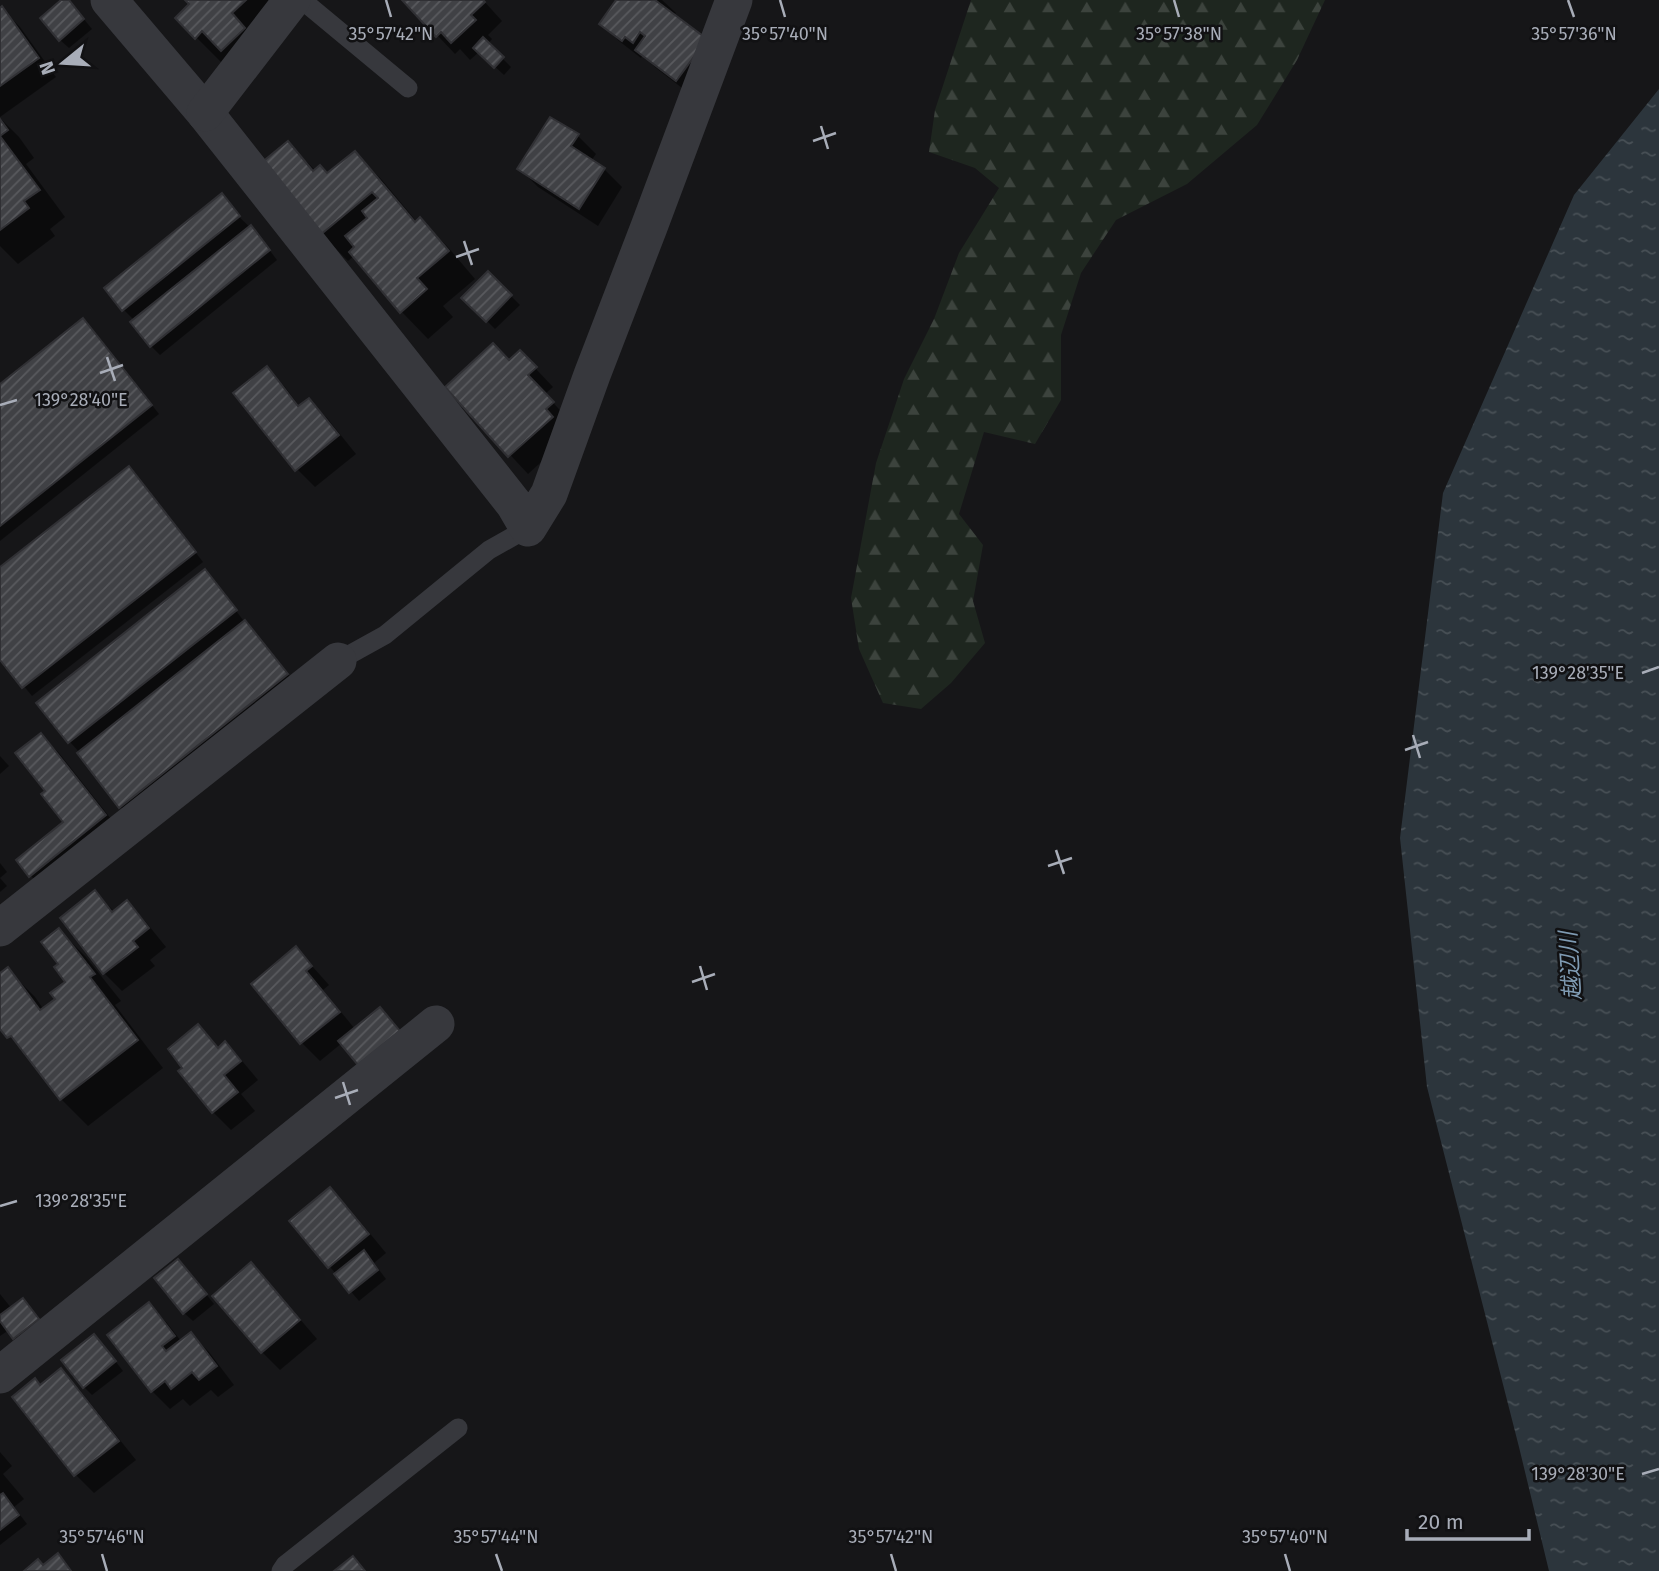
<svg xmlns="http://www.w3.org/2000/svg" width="1659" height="1571" font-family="'Fira Sans','Noto Sans JP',sans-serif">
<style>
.forest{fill:url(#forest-firs)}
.water{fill:url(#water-ripples)}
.shadow{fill:#0007}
.building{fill:url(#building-hatch);stroke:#303034;stroke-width:2}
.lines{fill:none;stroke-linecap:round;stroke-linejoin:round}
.service{stroke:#37383d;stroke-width:19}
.minor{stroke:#37383d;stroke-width:37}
.ticks{fill:none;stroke:#a8adb8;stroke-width:2.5}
.labels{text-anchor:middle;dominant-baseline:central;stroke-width:5;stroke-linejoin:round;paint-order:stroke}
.water-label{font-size:23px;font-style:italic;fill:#7f9bb3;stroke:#111113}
.ticks-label{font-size:18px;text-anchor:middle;fill:#a8adb8;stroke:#111113;stroke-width:5;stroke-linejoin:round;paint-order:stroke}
</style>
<defs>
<pattern id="forest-firs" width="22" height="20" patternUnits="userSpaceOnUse" patternTransform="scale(1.75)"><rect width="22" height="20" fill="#1e261f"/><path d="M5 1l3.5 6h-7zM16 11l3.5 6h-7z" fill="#3c433d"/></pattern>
<pattern id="water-ripples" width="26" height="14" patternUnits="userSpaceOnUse" patternTransform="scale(1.75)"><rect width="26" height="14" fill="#2c353c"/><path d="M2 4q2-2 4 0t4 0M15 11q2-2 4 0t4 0" fill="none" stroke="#485056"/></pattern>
<pattern id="building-hatch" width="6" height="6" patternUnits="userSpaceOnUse" patternTransform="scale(1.75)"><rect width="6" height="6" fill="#404145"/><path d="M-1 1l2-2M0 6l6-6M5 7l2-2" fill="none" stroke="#595a5e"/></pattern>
</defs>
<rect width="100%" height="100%" fill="#161618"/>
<polygon class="forest" points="971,0 1325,0 1297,60 1257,125 1187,184 1116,220 1081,273 1061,335 1061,400 1035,444 984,432 959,514 983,545 973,601 985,643 951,683 921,709 883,703 859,649 851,598 876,463 904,379 934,319 959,253 999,188 975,168 929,152 935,110"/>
<polygon class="water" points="1659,89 1659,1571 1549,1571 1519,1447 1427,1087 1400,838 1443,493 1574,195"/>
<g class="shadow">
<polygon points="63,0 67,0 74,7 92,29 69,48 60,40"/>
<polygon points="187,0 272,0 223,64 177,18 191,4"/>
<polygon points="404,0 483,0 502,21 488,35 492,39 488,44 511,67 504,75 479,52 470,60 460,49 455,54"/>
<polygon points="618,0 662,0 676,13 673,16 705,40 695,98 656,68 643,55 641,58 619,41 601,23"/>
<polygon points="2,9 20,27 56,77 0,117 0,10"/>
<polygon points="0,118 19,137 34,158 26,164 65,217 50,229 55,236 18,264 0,246"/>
<polygon points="578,136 596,154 591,161 604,169 622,187 598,226 538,187 520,169"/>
<polygon points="288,143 316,171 328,175 355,153 382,180 417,222 420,219 447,246 475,279 443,306 453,317 428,339 401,311 354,256 348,261 321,234"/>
<polygon points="233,211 259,236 277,260 160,355 151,346 135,321 124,310 106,288"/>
<polygon points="488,273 520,305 495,329 464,298"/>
<polygon points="83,320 92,329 159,414 0,541 0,386"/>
<polygon points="520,352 553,387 545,394 570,421 570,436 528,474 447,387 509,362"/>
<polygon points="266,369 285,387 300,407 309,400 327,418 356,454 315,487 297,469"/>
<polygon points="137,477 203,562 32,696 0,657 0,570"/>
<polygon points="213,580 243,620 254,631 295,683 129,815 120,807 80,753 70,742 38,703"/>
<polygon points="41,735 59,753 123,834 49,894 31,876 66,823 48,791"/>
<polygon points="0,756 9,766 0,774"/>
<polygon points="0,863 7,872 0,878"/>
<polygon points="0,878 7,886 0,892"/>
<polygon points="95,893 115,912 127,903 145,921 166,947 150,960 155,966 122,991 104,973"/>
<polygon points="59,930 86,957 121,1001 115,1005 163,1068 88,1126 61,1099 31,1059 0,1026 0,976 8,970 35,997 44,1010 57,1000 67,982 60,965"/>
<polygon points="296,948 329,985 323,990 355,1029 342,1043 320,1061 302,1043 253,984"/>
<polygon points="198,1026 220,1049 225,1044 243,1062 258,1080 241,1094 255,1111 231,1130 213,1112 180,1072 185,1068"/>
<polygon points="329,1189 348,1207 386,1253 374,1263 386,1279 359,1301 291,1221"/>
<polygon points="251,1265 269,1283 317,1339 280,1370 262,1352"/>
<polygon points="187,1270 214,1304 193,1321 184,1313"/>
<polygon points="0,1294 12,1309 31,1309 46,1328 23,1346 9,1330 0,1336"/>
<polygon points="149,1305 167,1323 181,1341 191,1334 209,1352 234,1385 218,1397 211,1390 190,1406 183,1399 170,1409 152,1391"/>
<polygon points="103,1345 123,1371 92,1395 84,1387"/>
<polygon points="61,1371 79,1389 136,1460 94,1493 76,1475 14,1397 41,1387"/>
<polygon points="0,1452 12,1466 3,1474 24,1499 14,1507 27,1524 0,1545"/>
</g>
<g class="building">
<polygon points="61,0 69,0 84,19 59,41 40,18"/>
<polygon points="185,0 246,0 232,13 245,28 221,51 202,31 195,39 175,18 189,4"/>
<polygon points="402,0 483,0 485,2 471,15 476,20 451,43 441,32 436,37"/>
<polygon points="616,0 655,0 707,39 676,81 635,50 645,36 640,32 633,43 625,37 622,41 599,24"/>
<polygon points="2,6 39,58 0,86 0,8"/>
<polygon points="483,37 504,57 494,68 473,48"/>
<polygon points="550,117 579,134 571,146 605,168 579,209 517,169"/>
<polygon points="0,119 8,130 0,136 40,190 24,201 29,208 0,230"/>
<polygon points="288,141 313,171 320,165 327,173 355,151 415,222 420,217 449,251 417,278 427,289 400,313 349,252 354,247 345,236 367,218 362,211 378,198 372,192 320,235 260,164"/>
<polygon points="222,193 240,216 122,311 104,288"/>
<polygon points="251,225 270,250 150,347 130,322"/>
<polygon points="488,271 512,295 486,322 461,298"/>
<polygon points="83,318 152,405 0,526 0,384"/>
<polygon points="493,343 509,360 520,350 537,367 528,375 554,402 546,409 553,417 508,457 445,387"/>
<polygon points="267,366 298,406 309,398 339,435 295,471 233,393"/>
<polygon points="129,466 196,552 22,688 0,660 0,567"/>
<polygon points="205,569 237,610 68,743 36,703"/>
<polygon points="245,620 288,674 119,808 77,753"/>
<polygon points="41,733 106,815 29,877 16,860 63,822 41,794 45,791 15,753"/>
<polygon points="95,890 112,912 127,900 149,928 133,941 138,947 103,974 60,918"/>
<polygon points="59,928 95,974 90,977 138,1040 60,1100 11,1036 7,1038 0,1029 0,973 8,967 40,1010 55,999 50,993 65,982 54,967 58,964 41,942"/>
<polygon points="296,946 312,966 306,971 340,1012 300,1044 251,984"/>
<polygon points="380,1007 400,1031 358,1065 338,1041"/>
<polygon points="198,1024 218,1048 225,1041 241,1061 224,1075 238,1092 212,1113 178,1071 182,1068 168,1049"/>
<polygon points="330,1187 369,1234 328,1268 289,1221"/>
<polygon points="364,1250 378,1270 349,1293 334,1274"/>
<polygon points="178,1259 207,1294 183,1314 154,1278"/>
<polygon points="251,1262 300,1320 261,1353 212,1296"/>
<polygon points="23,1298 39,1319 13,1339 0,1321 0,1315"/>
<polygon points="149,1302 175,1336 162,1346 166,1351 191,1332 217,1366 199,1380 192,1372 171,1389 165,1381 151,1392 107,1335"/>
<polygon points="94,1334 116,1361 83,1388 61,1360"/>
<polygon points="61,1368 119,1441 74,1476 12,1397 35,1378 40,1385"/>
<polygon points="3,1493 19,1515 0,1530 0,1495"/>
<polygon points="58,1553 71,1571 24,1571 38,1559 43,1565"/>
<polygon points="353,1556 365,1571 334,1571"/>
</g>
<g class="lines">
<g class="service">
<polyline points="302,0 408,88"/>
<polyline points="338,661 385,635 489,550 528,528"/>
<polyline points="281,1571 285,1565 458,1428"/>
</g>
<g class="minor">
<polyline points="109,0 205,113 514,504 528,528 549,494 592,375 649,227 734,0"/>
<polyline points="205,113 292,0"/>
<polyline points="0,928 338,661"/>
<polyline points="0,1375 436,1024"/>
</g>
</g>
<path class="ticks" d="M386,0L391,17M780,0L785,17M1174,0L1179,17M1568,0L1574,17M821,126L828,149M813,141L836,133M464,241L472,265M456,257L479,249M107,357L115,381M100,373L123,365M0,405L17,400M1642,673L1659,667M1413,735L1420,758M1405,750L1428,742M1056,850L1064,874M1048,866L1072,858M700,966L707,990M692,982L715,974M343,1082L350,1105M335,1098L358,1090M0,1206L17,1201M1642,1474L1659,1469M102,1554L107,1571M496,1554L502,1571M891,1554L896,1571M1285,1554L1290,1571"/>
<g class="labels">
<g class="water-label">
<text transform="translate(1570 966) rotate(-94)">越辺川</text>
</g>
</g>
<g class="ticks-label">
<text x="391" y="40">35°57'42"N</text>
<text x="785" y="40">35°57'40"N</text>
<text x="1179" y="40">35°57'38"N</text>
<text x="1574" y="40">35°57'36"N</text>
<text x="81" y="406">139°28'40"E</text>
<text x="1578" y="679">139°28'35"E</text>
<text x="81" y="1207">139°28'35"E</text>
<text x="1578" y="1480">139°28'30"E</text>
<text x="891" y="1543">35°57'42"N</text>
<text x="1285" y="1543">35°57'40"N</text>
<text x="102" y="1543">35°57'46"N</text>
<text x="496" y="1543">35°57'44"N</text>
</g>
<g transform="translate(63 63) rotate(252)" stroke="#111113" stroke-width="5" paint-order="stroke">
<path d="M0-5L12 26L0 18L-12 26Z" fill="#a8adb8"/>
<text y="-10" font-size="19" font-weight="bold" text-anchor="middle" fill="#a8adb8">N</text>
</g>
<path d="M1407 1529v10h122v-10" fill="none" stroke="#a8adb8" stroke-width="3.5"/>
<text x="1418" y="1529" font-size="21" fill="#a8adb8" stroke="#111113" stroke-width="5" paint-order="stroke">20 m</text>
</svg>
